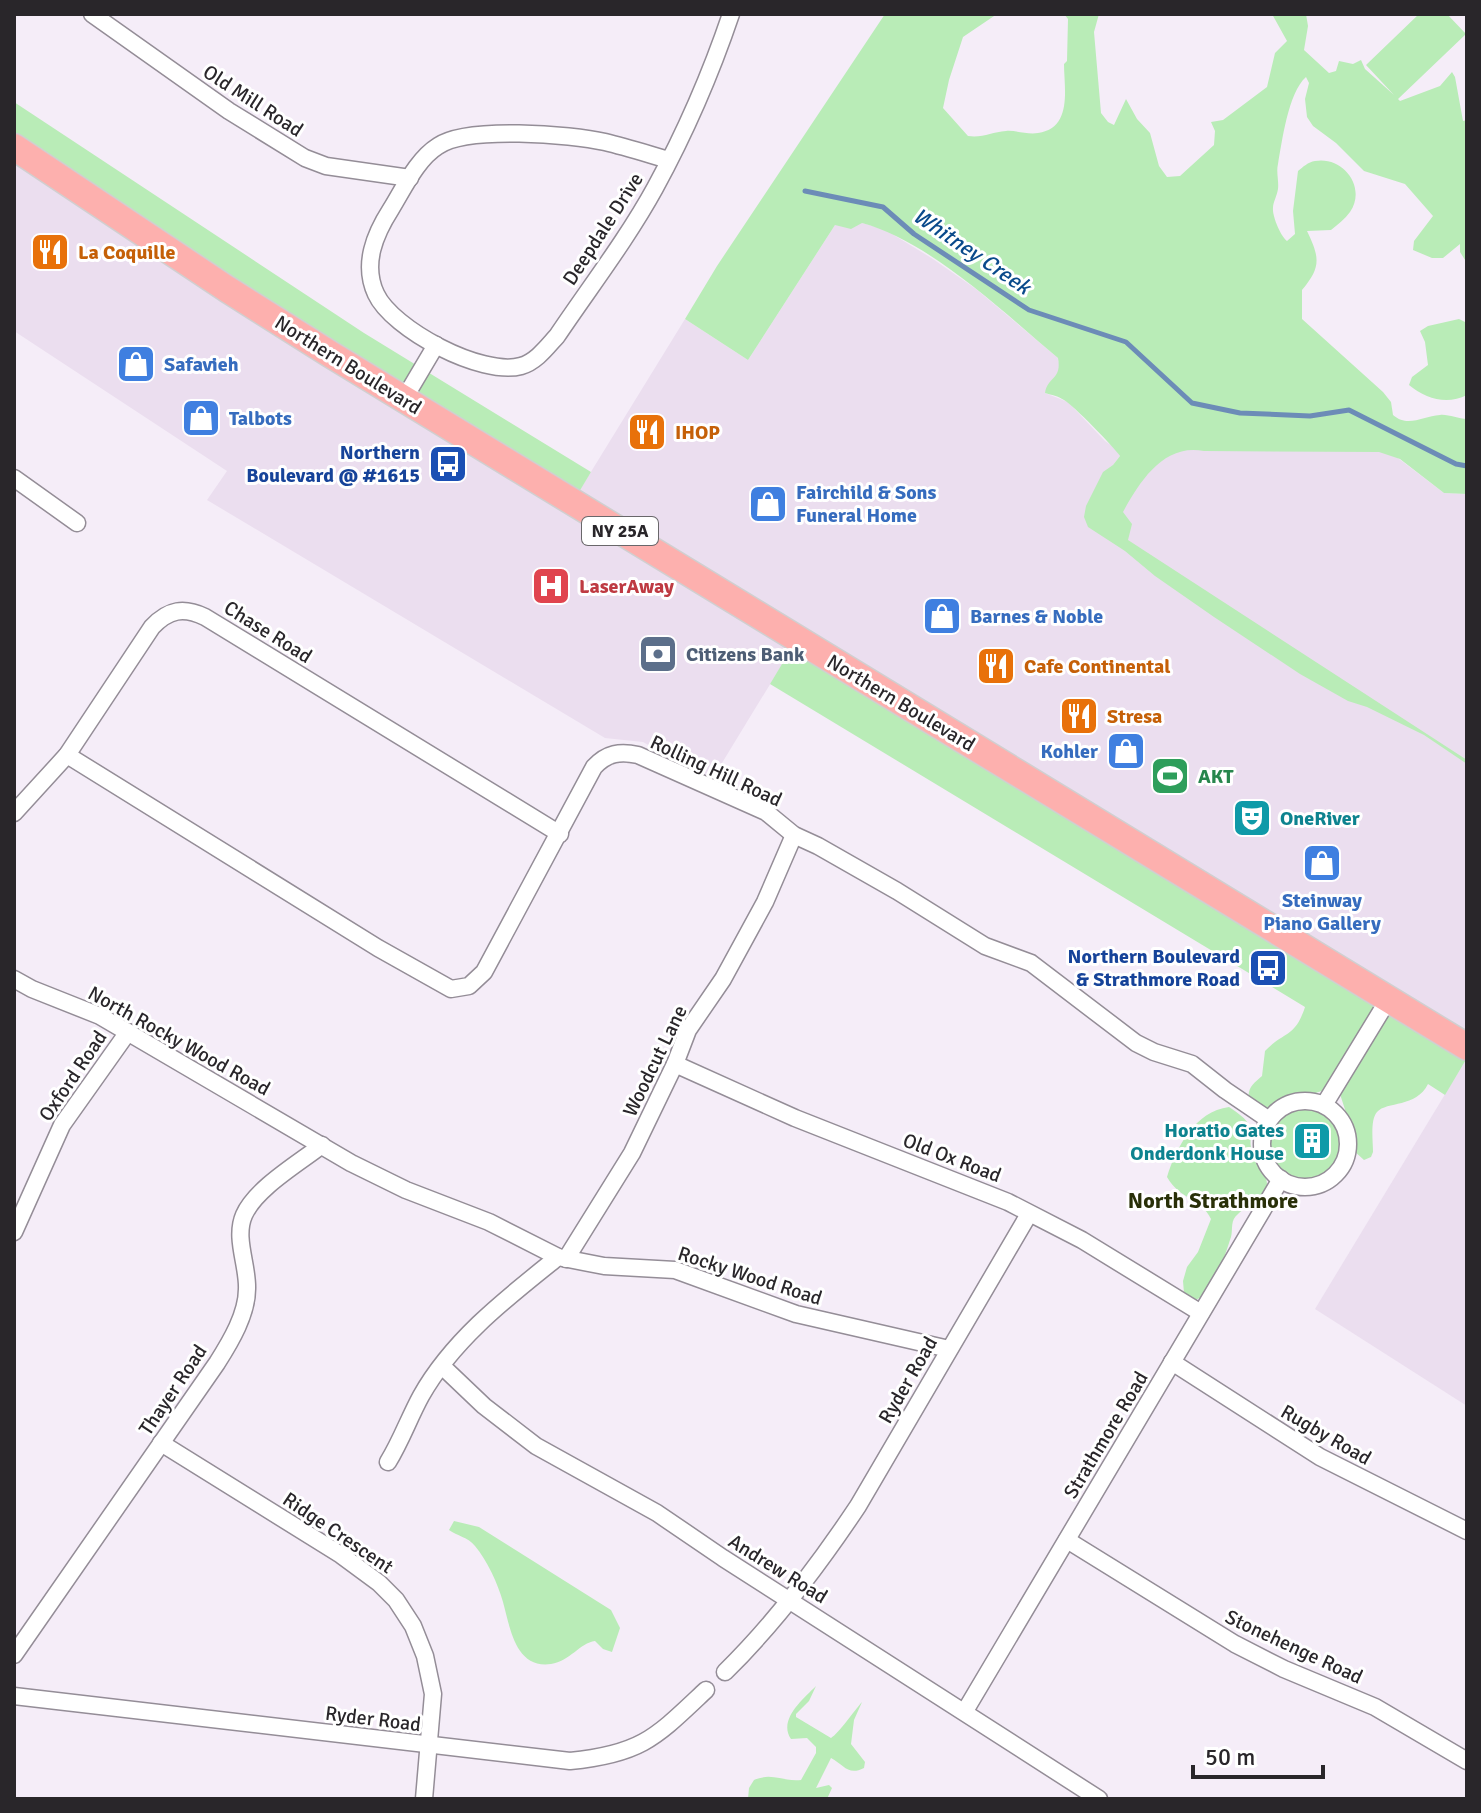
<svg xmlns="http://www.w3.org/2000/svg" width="1481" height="1813" font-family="Signika,sans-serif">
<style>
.built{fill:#ebdeef}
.green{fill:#b9ecb7}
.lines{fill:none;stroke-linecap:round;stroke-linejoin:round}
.stream{stroke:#6c8cb7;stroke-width:5}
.street-casing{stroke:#948d97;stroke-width:19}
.primary-casing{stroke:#d0cfd0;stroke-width:29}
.street{stroke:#fff;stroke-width:16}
.primary{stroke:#fdb0ae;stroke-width:26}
.labels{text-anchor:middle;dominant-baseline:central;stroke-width:6;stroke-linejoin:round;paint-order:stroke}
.shield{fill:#fff;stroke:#69676a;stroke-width:2}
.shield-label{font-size:18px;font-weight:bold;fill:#29262a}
.street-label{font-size:20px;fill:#29262a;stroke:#fff}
.food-label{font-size:20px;font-weight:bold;fill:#c56008;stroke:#fff;text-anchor:start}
.shop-label{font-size:20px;font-weight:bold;fill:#366cbe;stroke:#fff;text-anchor:start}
.transit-label{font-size:20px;font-weight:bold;fill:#164399;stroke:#fff;text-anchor:end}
.health-label{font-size:20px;font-weight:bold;fill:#be3a42;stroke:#fff;text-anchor:start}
.service-label{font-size:20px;font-weight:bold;fill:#4e5e75;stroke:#fff;text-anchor:start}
.leisure-label{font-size:20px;font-weight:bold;fill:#27864d;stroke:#fff;text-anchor:start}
.culture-label{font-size:20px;font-weight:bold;fill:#0d838f;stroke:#fff;text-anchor:start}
.water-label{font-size:22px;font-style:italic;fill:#0a4a8b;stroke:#fff}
.neighbourhood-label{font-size:22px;font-weight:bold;fill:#293008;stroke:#fff}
</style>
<rect width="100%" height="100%" fill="#f5edf8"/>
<g class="built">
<polygon points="14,148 573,501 685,319 748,360 835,225 862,223 884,229 933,259 976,289 1058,358 1060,368 1058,377 1051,381 1045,393 1068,402 1105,441 1115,448 1120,456 1113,465 1163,442 1382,446 1444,493 1467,494 1467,1048 797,640 711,781 643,742 605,738 207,500 227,471 14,331"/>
<polygon points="1467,1058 1467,1406 1315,1309"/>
</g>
<g class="green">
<path d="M885,14H997L963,37L949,80L943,108L968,136C983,138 992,132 1006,131C1016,130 1028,135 1038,133C1073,128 1064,88 1064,64L1067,61L1068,19L1064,14H1099L1094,32L1101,113L1108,122L1114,125L1126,99L1137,119L1150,133L1159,166L1167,177L1180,176L1214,145L1215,131L1211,122L1223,120L1267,87L1275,53L1287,41L1272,14H1306L1308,26L1304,50L1329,73L1336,71L1339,61L1353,64L1361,60L1365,69L1394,95L1366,65L1419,14H1447L1466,34L1398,99L1400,101L1440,86L1452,72L1455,77L1463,121L1467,120V263L1460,252V244L1443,258H1432L1413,250L1414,241L1433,216L1405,184L1364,171L1336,143L1313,126L1307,117L1305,99L1309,83L1306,77C1288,93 1282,142 1278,164C1276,172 1279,181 1278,189C1277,196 1273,202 1273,208C1272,216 1281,237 1287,241L1295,234L1293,211L1298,171C1303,167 1308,162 1315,161C1343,156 1367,187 1350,212C1345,219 1338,224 1331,230L1307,231C1320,258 1321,267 1302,290V319L1383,392L1391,402L1393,415C1408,428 1423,416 1440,415C1448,414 1458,419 1467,419V494L1444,493L1400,459L1379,452L1204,451C1164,443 1140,481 1123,512L1132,524L1128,540L1467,760V764L1424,735L1367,707L1348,701L1300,674L1214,617L1155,576L1125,551L1088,527L1084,517L1086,506L1103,472L1113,465L1120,456C1115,448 1072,404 1064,400C1058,396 1052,395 1045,393C1048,376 1062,380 1058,358C1003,312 931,242 862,223L851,229L835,225L748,360L685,319L717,266Z"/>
<polygon points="14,102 364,333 591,472 573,502 14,148"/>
<path d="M1459,319L1467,323V395C1447,405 1426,399 1409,385L1412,377L1428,365L1425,342L1420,331L1428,326Z"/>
<path d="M797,639L1467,1058L1445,1095L1428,1084C1416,1108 1387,1101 1377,1112C1370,1120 1373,1141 1373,1152L1371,1157L1364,1160L1353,1150L1350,1125L1339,1091L1331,1088L1269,1108L1261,1107L1249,1099C1247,1088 1254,1083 1262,1076L1265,1051C1284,1031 1295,1038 1305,1007L770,684Z"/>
<circle cx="1305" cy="1144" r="43"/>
<path d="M1229,1107C1235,1111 1243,1116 1248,1123C1254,1131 1249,1138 1251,1147C1253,1160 1268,1171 1267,1186C1266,1203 1248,1204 1238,1214C1230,1220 1233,1229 1231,1237C1225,1255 1214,1292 1196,1300L1184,1293L1183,1281L1187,1267L1198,1252L1211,1219C1201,1198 1180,1200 1167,1177C1176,1148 1195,1111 1229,1107Z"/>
<path d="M454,1521L479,1527L611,1610L620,1628L612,1652L603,1649L595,1641C580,1643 570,1661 551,1664C515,1669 510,1627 503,1602C498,1584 487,1560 475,1546C468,1537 457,1536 449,1530Z"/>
<path d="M816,1686L809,1701L796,1714V1717L831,1738C839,1733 854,1711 862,1702L854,1720L851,1744L865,1762L864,1768C848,1776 844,1765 831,1758L816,1788L829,1785L832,1788L827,1799H748L749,1788L754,1780C772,1772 783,1782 801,1780L816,1753V1747L807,1738L791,1739C778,1720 802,1700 816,1686Z"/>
</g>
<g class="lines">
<polyline class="stream" points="805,191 883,207 914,234 1029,310 1126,342 1192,403 1240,413 1310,416 1349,410 1456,464 1467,466"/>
<g class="street-casing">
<g id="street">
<polyline points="92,14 229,111 305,158 326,166 410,178"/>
<path d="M669,160C648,154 626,147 605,142C571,134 466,126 438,146C417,159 404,188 391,209C375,234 362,264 376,294C392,329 482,377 521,366C536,362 547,347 557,336C590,287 627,239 655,188C685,133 711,73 731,14"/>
<polyline points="404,399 436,345"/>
<polyline points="14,478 77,523"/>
<path d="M67,755L378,948L451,989L469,986L484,972L594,767C607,753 620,751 638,755L766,812L794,835L818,846L897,891L985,946L1031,963L1136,1043L1154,1052L1192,1064L1225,1090L1269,1120"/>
<path d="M14,813L67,755L152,627C169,609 184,607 205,617L560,834"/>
<polyline points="14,979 32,989 100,1016 351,1163 406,1190 489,1222 558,1257 604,1266 675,1270 796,1314 949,1349"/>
<polyline points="675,1064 795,1118 1008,1202 1082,1240 1201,1313"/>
<circle cx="1305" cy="1144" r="43"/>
<polyline points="1324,1105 1388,1000"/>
<polyline points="14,1232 62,1125 128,1032"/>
<polyline points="566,1259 632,1153 675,1064 688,1030 723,979 765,902 794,835"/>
<polyline points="1172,1362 1320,1457 1467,1531"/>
<polyline points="442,1366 484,1406 536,1446 657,1513 723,1558 1099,1799"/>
<polyline points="161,1443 341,1555 379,1583 396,1600 413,1626 425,1656 433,1694 424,1799"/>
<path d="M388,1462C401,1441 409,1418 421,1396C453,1339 508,1297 558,1257"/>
<polyline points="1067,1540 1235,1644 1284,1669 1375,1707 1467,1761"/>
<path d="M14,1655L217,1363C231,1341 247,1314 247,1289C248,1265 234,1238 244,1215C256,1188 299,1163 322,1145"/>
<path d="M725,1672C776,1622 818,1566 858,1506L1029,1214"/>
<path d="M14,1696L570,1761C642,1754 656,1737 706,1690"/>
<polyline points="965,1711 1281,1179"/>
</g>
</g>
<g class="primary-casing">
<polyline id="primary" points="14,147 227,289 330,354 1467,1047"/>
</g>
<use href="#street" class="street"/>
<use href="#primary" class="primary"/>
</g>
<defs>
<g id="restaurant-square" transform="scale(2)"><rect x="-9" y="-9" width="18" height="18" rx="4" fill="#e8710a" stroke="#fff"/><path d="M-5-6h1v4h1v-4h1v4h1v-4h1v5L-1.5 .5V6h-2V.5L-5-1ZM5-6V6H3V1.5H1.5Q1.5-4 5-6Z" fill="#fff"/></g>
<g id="shop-square" transform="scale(2)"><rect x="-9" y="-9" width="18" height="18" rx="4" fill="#3f7fe0" stroke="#fff"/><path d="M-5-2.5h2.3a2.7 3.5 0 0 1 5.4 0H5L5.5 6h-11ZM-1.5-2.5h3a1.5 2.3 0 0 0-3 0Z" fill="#fff"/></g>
<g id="bus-square" transform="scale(2)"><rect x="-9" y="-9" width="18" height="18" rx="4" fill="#1a4fb4" stroke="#fff"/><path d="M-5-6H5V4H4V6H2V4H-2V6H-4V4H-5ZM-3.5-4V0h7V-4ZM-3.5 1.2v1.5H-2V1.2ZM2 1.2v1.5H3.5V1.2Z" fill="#fff"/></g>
<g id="hospital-square" transform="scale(2)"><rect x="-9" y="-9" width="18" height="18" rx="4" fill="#e0444e" stroke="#fff"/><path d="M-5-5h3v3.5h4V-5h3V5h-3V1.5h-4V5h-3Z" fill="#fff"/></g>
<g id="bank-square" transform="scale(2)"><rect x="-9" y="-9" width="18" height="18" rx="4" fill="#5c6f8a" stroke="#fff"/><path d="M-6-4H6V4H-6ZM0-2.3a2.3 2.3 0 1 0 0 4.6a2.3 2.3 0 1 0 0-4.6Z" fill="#fff"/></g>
<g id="stadium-square" transform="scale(2)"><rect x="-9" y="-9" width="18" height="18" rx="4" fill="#2e9e5b" stroke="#fff"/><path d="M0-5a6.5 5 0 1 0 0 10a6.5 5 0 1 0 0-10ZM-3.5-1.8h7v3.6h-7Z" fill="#fff"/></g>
<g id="theatre-square" transform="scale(2)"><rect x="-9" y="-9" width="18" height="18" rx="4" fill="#0f9aa8" stroke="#fff"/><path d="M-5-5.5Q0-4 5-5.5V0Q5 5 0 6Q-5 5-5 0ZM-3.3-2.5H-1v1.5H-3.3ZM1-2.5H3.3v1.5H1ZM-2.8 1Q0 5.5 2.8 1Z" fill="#fff"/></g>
<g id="building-square" transform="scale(2)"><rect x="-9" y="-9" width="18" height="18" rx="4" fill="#0f9aa8" stroke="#fff"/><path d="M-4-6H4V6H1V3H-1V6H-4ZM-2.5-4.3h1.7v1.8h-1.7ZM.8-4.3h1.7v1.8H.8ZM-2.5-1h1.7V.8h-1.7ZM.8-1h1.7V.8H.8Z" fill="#fff"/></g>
</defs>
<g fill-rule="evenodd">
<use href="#restaurant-square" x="50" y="252"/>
<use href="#shop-square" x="136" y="364"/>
<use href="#shop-square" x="201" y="418"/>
<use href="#restaurant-square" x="647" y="432"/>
<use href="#bus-square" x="448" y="464"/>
<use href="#shop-square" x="768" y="504"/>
<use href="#hospital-square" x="551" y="586"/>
<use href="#shop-square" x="942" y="616"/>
<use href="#bank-square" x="658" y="654"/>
<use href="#restaurant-square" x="996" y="666"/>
<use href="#restaurant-square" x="1079" y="716"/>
<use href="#shop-square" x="1126" y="751"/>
<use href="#stadium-square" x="1170" y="776"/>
<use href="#theatre-square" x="1252" y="818"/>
<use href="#shop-square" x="1322" y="863"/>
<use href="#bus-square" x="1268" y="968"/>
<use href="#building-square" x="1312" y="1141"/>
</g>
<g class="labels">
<rect class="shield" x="582" y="517" width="76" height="28" rx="6"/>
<g class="shield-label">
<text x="620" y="531">NY 25A</text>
</g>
<g class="street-label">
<text transform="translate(253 101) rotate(33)">Old Mill Road</text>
<text transform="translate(603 229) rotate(-57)">Deepdale Drive</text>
<text transform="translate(348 365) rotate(32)">Northern Boulevard</text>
<text transform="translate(268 632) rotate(32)">Chase Road</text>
<text transform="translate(901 703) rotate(31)">Northern Boulevard</text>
<text transform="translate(716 771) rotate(25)">Rolling Hill Road</text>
<text transform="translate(179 1041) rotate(29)">North Rocky Wood Road</text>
<text transform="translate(655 1061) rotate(-64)">Woodcut Lane</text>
<text transform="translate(73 1076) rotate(-56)">Oxford Road</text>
<text transform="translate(952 1158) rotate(21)">Old Ox Road</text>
<text transform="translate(750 1276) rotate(18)">Rocky Wood Road</text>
<text transform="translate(908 1380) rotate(-60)">Ryder Road</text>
<text transform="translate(173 1390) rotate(-56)">Thayer Road</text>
<text transform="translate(1106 1435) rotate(-59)">Strathmore Road</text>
<text transform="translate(1326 1435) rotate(30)">Rugby Road</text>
<text transform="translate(338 1533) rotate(34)">Ridge Crescent</text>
<text transform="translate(778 1569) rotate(32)">Andrew Road</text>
<text transform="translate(1294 1647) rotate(25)">Stonehenge Road</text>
<text transform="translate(373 1719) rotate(7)">Ryder Road</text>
</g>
<g class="food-label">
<text x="78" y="252">La Coquille</text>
<text x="675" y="432">IHOP</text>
<text x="1024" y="666">Cafe Continental</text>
<text x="1107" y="716">Stresa</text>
</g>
<g class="shop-label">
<text x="164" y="364">Safavieh</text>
<text x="229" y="418">Talbots</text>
<text x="796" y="492">Fairchild &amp; Sons<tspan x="796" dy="23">Funeral Home</tspan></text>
<text x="970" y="616">Barnes &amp; Noble</text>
<text x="1098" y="751" text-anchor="end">Kohler</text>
<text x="1322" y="900" text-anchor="middle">Steinway<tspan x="1322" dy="23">Piano Gallery</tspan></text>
</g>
<g class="transit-label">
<text x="420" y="452">Northern<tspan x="420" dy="23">Boulevard @ #1615</tspan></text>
<text x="1240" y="956">Northern Boulevard<tspan x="1240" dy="23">&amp; Strathmore Road</tspan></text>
</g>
<g class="health-label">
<text x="579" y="586">LaserAway</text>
</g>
<g class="service-label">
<text x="686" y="654">Citizens Bank</text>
</g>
<g class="leisure-label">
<text x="1198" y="776">AKT</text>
</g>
<g class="culture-label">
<text x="1280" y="818">OneRiver</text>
<text x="1284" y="1130" text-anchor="end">Horatio Gates<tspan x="1284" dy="23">Onderdonk House</tspan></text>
</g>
<g class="water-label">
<text transform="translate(972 251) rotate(34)">Whitney Creek</text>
</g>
<g class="neighbourhood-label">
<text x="1213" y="1200">North Strathmore</text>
</g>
</g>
<rect width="1481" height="1813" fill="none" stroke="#29262a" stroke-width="32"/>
<path d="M1193 1765v12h130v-12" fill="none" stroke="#29262a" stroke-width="4"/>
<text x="1205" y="1765" font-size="24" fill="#29262a" stroke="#ffffff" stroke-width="6" paint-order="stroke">50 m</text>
</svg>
